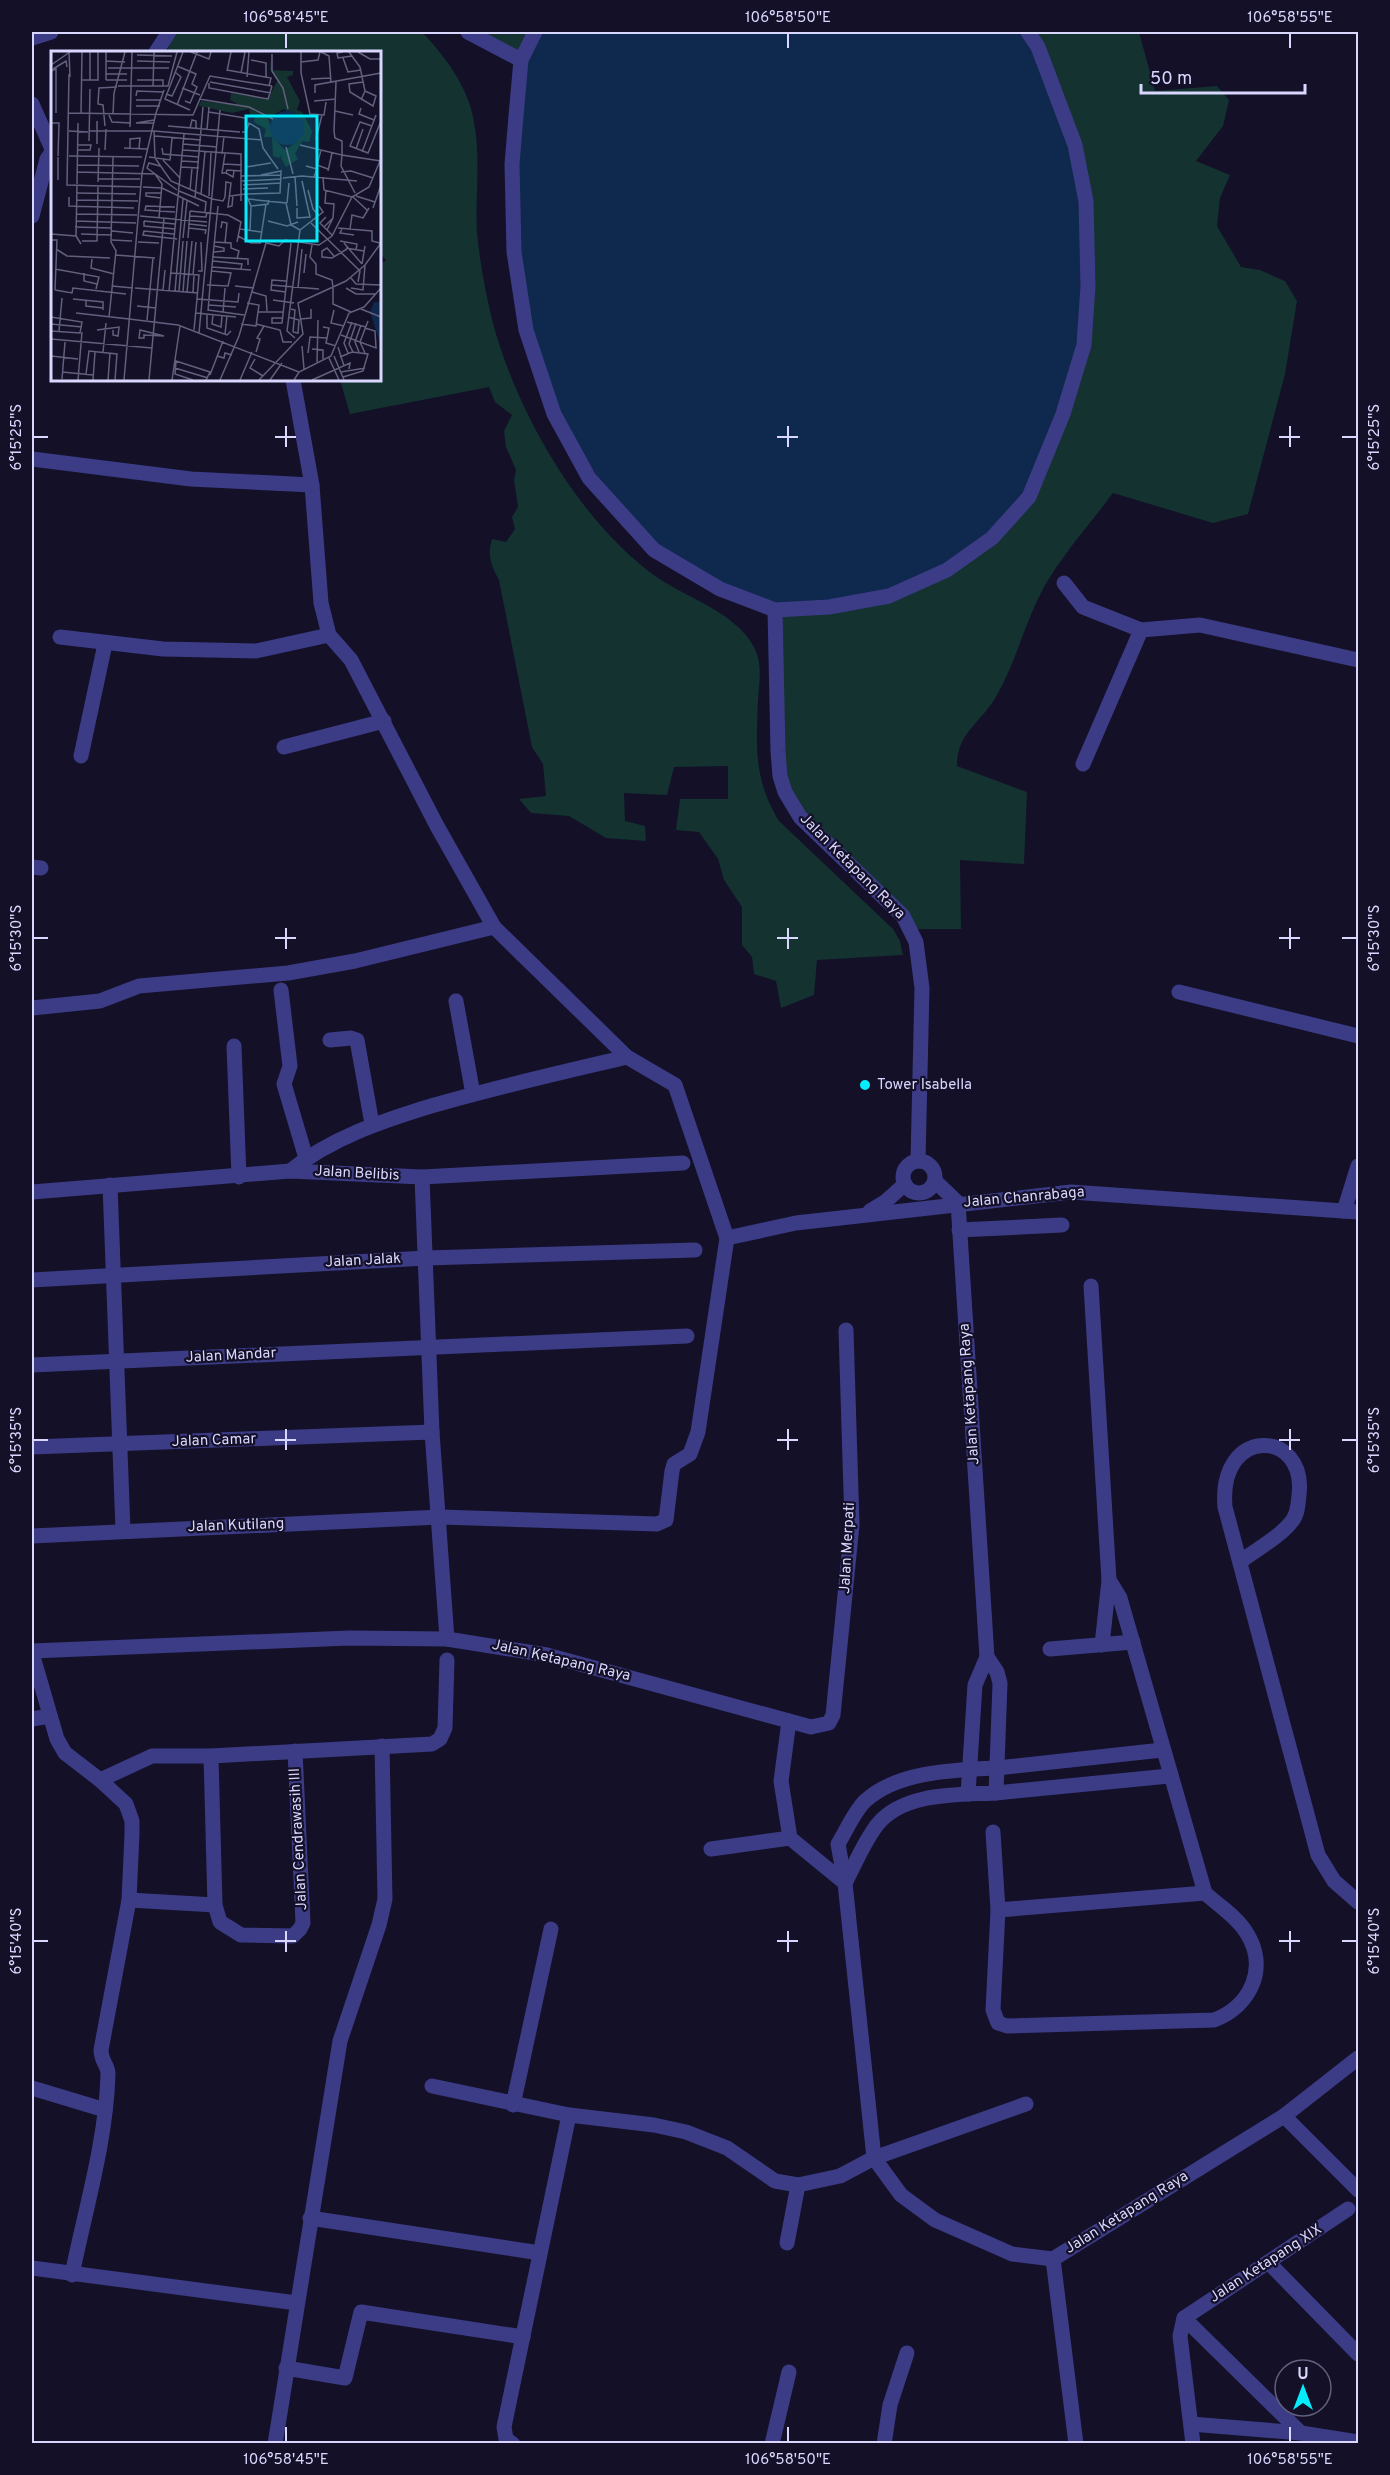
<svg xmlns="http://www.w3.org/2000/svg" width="1390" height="2475" font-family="Overpass,sans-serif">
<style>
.green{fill:#133230}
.water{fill:#0f284d}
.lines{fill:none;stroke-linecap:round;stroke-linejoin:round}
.minor{stroke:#3c3b86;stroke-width:15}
.tertiary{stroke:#3c3b86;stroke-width:15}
.ticks{fill:none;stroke:#dad7ff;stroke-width:2}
.poi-dot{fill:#05ecfd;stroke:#131028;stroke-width:2}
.labels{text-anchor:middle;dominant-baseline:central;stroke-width:4.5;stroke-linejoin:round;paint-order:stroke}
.street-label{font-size:15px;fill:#dad7ff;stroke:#131028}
.poi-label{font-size:15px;fill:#dad7ff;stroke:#131028;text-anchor:start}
.inset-road{fill:none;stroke:#63607e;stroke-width:1.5}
.view{fill:#05ecfd;fill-opacity:0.15;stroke:#05ecfd;stroke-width:3}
.inset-edge{fill:none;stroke:#dad7ff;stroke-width:3}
.neatline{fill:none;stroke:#dad7ff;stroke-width:2}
.ticks-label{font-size:15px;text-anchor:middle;fill:#dad7ff}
</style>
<rect width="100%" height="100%" fill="#131028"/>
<g class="green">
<path d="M173,32H422C445,56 469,88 474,122C481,158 475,196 477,232C480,264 486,296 494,327C519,416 581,524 658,578C689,599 735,612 754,647C763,664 759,684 758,701C756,749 754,779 779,821L893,929L900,941L903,955L817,960L814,995L781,1008L776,981L754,974L752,957L742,945V907L724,880L718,859L699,832L676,830L680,799H728V766L674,767L667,795L624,793L625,821L645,826L646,841L606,838L569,816L531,813L519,799L546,796L543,764L532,747L499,580C491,565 487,556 492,539L506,542L515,529L512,517L518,507L514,480L516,470L506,447L504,431L512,415L495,402L489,387L350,414L340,380H380V265L386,260L380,253V52H167Z"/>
<polygon points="468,32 535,32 521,60"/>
<path d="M1028,32H1139L1155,91L1217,86L1229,100L1223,126L1196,161L1230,175L1220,198L1217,226L1241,267L1260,270L1285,281L1297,301L1285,374L1248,514L1213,523L1113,493C1093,520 1070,546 1052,574C1026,613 1018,661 994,700C978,725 957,734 957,766L1027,792L1024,864L960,860L961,929H912L785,792L775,611Z"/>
</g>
<polygon class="water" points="535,32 1028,32 1038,47 1086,201 1084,345 1029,497 992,538 889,596 775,610 720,589 632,526 554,414 515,253 521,60"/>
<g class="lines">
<g class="minor">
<polyline points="32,38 51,32"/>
<polyline points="156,52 169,32"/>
<polyline points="32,104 52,149"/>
<polyline points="32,216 47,159 52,152"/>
<polyline points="293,380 312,485 321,603 329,635 351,660 437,826 494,927 627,1057"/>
<polyline points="32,459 191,479 312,485"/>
<polyline points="1064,583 1083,607 1141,630 1200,625 1358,660"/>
<polyline points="60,637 163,649 256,651 329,635"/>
<polyline points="284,747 384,721"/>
<polyline points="81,756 105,644"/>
<polyline points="1083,764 1141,630"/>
<polyline points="32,867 41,868"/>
<polyline points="281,990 290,1066 284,1084 306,1158"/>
<polyline points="1179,992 1358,1036"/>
<polyline points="456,1001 473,1094"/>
<polyline points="32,1008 100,1001 139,986 288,973 355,961 494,927"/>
<polyline points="330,1040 351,1038 357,1040 372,1124"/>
<polyline points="234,1046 239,1177"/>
<polyline points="422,1177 432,1432 447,1639"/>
<polyline points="935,1181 958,1203"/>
<polyline points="110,1185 123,1530"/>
<polyline points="32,1192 290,1171 422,1177 683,1163"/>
<polyline points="870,1211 885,1202 905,1184"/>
<polyline points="1344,1211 1358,1166"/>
<polyline points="959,1230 1062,1225"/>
<polyline points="727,1238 796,1223 1071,1192 1358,1212"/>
<polyline points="32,1280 426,1258 695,1250"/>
<polyline points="32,1365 687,1336"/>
<polyline points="32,1447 432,1432"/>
<path d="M32,1536L440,1517L657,1524L666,1520L672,1471L674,1464L690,1454L698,1432L727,1238L675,1085L627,1057C562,1072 496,1087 431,1106C382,1121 331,1138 290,1171"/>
<path d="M1241,1561C1257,1549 1280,1537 1292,1521C1298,1514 1298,1504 1299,1495C1307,1429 1218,1425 1225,1507L1318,1855L1334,1881L1358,1902"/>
<polyline points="1102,1645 1109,1580"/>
<polyline points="1050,1649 1133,1642"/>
<polyline points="32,1651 349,1638 447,1639 547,1655 789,1721 781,1781 790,1838 845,1883"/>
<polyline points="32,1653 57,1739 65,1753 100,1780 152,1756 211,1756 432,1744 440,1739 445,1728 447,1660"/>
<polyline points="32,1719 50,1716"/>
<polyline points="789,1721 811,1727 829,1723 833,1715 852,1525 846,1330"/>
<polyline points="211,1756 215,1905 220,1922 241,1935 293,1936 300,1929 303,1923 295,1751"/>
<polyline points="997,1768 1162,1750"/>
<polyline points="996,1793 1169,1776"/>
<path d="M993,1832L998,1910L993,2010L998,2023L1007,2026L1214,2020C1251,2006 1269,1967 1246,1932C1236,1916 1218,1905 1205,1893L1120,1598L1109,1580L1091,1286"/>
<polyline points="711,1849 790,1838"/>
<polyline points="129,1900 215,1905"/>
<polyline points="998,1910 1205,1893"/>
<polyline points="432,2086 569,2115 654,2125 686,2132 727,2148 775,2181 798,2185 840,2176 874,2158 1026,2104"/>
<polyline points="32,2088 105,2110"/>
<polyline points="513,2105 551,1929"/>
<polyline points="1284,2116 1358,2058"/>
<polyline points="310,2218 540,2253"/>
<polyline points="787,2243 798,2185"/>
<polyline points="1053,2259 1076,2444"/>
<polyline points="1269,2263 1358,2354"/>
<polyline points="32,2268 297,2303"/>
<path d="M72,2275C85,2210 106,2142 108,2075C109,2066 101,2062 101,2050L129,1900L132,1834V1821L126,1804L100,1780"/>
<polyline points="1184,2318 1301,2433"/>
<polyline points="286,2368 345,2378 361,2312 523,2337"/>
<polyline points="1191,2424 1301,2433 1358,2442"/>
<polyline points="275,2444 340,2041 379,1925 385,1899 382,1746"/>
<polyline points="513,2444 506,2439 504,2427 569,2115"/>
<polyline points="772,2444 789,2372"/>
<polyline points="884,2444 890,2405 907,2353"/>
<polyline points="1193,2444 1180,2336 1184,2318 1348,2209"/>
</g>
<g class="tertiary">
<polyline points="468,32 521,60"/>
<polyline points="535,32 521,60 516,116 512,164 514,252 526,330 554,414 589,478 654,550 720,589 775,610 829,607 889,596 947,570 992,538 1029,497 1063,414 1084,345 1088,286 1086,201 1075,145 1038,47 1028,32"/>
<polyline points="775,610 778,751 780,776 785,792 800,817 903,916 916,942 922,988 918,1161"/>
<circle cx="919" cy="1177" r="16"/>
<path d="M997,1768C954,1770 898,1771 865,1801C854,1812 846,1831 838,1844L845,1883L874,2158L901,2195L935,2220L1012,2254L1053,2259L1284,2116L1358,2190"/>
<polyline points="968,1794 975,1685 987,1657"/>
<path d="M845,1883C855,1864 864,1842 877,1825C903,1792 958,1795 996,1793L1000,1683L997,1672L987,1657L958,1203"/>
</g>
</g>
<path class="ticks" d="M286,33V48M788,33V48M1290,33V48M286,426V447M788,426V447M1290,426V447M33,437H48M275,437H296M777,437H798M1279,437H1300M1342,437H1357M286,928V949M788,928V949M1290,928V949M33,938H48M275,938H296M777,938H798M1279,938H1300M1342,938H1357M286,1429V1450M788,1429V1450M1290,1429V1450M33,1440H48M275,1440H296M777,1440H798M1279,1440H1300M1342,1440H1357M286,1931V1952M788,1931V1952M1290,1931V1952M33,1941H48M275,1941H296M777,1941H798M1279,1941H1300M1342,1941H1357M286,2427V2442M788,2427V2442M1290,2427V2442"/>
<circle class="poi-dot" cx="865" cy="1085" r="6"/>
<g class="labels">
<g class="street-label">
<text transform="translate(852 867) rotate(45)">Jalan Ketapang Raya</text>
<text transform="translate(357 1174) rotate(3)">Jalan Belibis</text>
<text transform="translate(1024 1198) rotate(-5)">Jalan Chanrabaga</text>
<text transform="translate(363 1261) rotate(-3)">Jalan Jalak</text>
<text transform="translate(231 1356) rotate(-3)">Jalan Mandar</text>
<text transform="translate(970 1394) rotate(-94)">Jalan Ketapang Raya</text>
<text transform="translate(214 1441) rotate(-2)">Jalan Camar</text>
<text transform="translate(236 1526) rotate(-2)">Jalan Kutilang</text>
<text transform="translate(848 1548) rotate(-87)">Jalan Merpati</text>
<text transform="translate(561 1661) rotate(13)">Jalan Ketapang Raya</text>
<text transform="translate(299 1839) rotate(-93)">Jalan Cendrawasih III</text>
<text transform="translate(1127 2213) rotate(-32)">Jalan Ketapang Raya</text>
<text transform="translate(1266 2264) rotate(-33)">Jalan Ketapang XIX</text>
</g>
<g class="poi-label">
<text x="877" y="1085">Tower Isabella</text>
</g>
</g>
<g transform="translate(51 51)">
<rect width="330" height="330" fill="#131028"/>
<path d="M221,1V19L242,20V24L236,26L249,50L246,59L251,61L261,80L258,91L251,90L244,103L247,108L235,116L230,107L232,104L228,107L222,105L221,86H213L215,78L203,71L204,65L199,64L198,58L181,62L148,55L150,50L188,54L179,49L180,42L217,48L226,30L219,18ZM233,58L250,72L247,90L234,99L222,86L217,67Z" fill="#133230" fill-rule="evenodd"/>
<path d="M219 77a17 17 0 1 1 34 0a17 17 0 1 1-34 0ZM323,251H330V295L319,261Z" fill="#0f284d"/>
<path class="inset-road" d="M18,1L19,26M132,1L114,48L139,59M140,1L158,8L160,1M250,1V22L259,63L273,64L275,51M270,1L278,5L280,32M292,1L286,2L287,7L301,5M298,1L309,16L314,40L310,49M307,1L319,8H330M221,3V20L232,37L237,58M86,4L121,5M292,7L297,21L310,19M200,9L215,12V26M55,10L74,11M86,10L119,11M250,11L267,9L269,1M0,14L19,1M126,15L145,23L141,33L146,36L139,52L134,50M57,17H118M2,18L15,10L16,16M176,19L220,27L218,35M0,20L5,18V62M176,20L180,1M190,22L194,1M18,23L16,134L90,136M55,23H76M196,26L198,1M260,28L279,27M31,29H47V1M39,29V1M55,29V1M55,29H76M86,29H112V35M159,31L220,42M285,31L283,80L284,87L291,90V104L330,110M312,31L298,33L299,41L322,55L325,45L314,40M158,32V37L217,48L221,35M67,35H117L126,1M102,35L103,1M131,37L149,44M264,42V34L330,22M115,43L121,45L130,26L124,21M85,45L86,40L112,41M148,48L198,56L222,68M85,49H110M263,50L285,48M126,54L146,1M85,55H109M310,57L308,63L323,69M284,60L302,64M158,61L194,67M18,62L142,64L159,25L221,35M30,62L31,1M105,62L113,39M62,63L63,42L74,1M58,64L61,71L80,72M0,72H8L7,105M102,72H85L103,69M54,75L52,54L47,53L48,37L66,36M117,75L189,81M321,75L309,71L299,95L317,102L330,70M79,76L81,1M139,77L141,69L145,70V77M156,78L158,56M18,80L37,81M38,80H103L211,89M103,80L104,107L120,130L161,148L172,150L174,146M191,81H195L198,72L208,78L212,97L227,118M104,85L150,89M265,88L271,64M38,90L39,38M46,93V70M132,93L166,96M249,94L291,104L290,115L304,142M235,96L242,123M73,97L96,98M111,97L112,103L148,106M79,98V88L89,87L88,98M305,98L312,78M26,99H39L40,94H27M54,99L55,78M132,99L190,103V150M270,99L266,114L277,118M311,101L325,64M171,103L173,85M174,103L171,122H175M18,105L91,106M98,106L119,109L121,87M112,109L129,127M130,110L148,111M173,113L191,114M26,114L88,115M109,115L98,112L96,117L126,139M255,115L266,118L263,126M130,116L148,117M183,120L182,126L175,122L176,119L191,120M277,120L281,102M26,121L104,123L111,133L108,167M290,121L300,120L322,127M190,125L230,124M195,125V116L220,112M244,126L246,155M272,126L273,139L301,146M232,127L251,125L306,130M47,128H89M7,129V106M191,130L231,128M47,131L48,97M26,133L27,72M192,134L230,132M26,135L25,185L30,193M92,136L111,137L148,155M192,138L217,137M139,139L141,117M257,139L262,158L268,165M275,139L274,152L283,153L282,167M128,140L155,151L154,161M25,142L85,143M150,143L154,101M195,143L229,142L230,120L210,124M158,145L160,101M179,145L194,143L197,148L235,152L240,174L249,179M301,145L316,159M305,145L324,151M18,146V155L83,157M174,146L175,131L180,132L177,156L181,155L182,144M110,147L95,145V142H110M144,147L152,56M197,148L200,155L217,153L218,149M25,149L87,150M236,152L238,132M246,157V167L259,166L251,130M322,157L330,134M139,160L177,164L190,171L186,191M124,161L94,159L95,155L124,156M25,163L86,164M89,165L156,171M139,165L155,166L156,161M275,166L269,172L281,184M25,170L85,172M93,170V175L124,178M93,170L124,173M217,170L236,175L247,171M260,172L309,220L307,231M138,173L156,175M24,176L61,177M273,176L282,167L276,179M138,177L155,179L154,183M170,177L171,171L176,172L174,192M287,177L321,180V190L329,192M189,178L210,181M291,178L289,182L303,184M299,178L301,164L312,167L318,157M249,179L272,161L268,155M61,180L82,182M199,180L200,155M0,183L25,185M30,183L61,184M123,183L93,180L92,184L126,188M187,185L200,192H210M132,187L136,150M137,187L139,160M0,189H6L4,239M61,189L81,190M31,190H46L47,135M289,190L306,193L305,199M87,191L108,192M163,191L180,192V197L188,200L186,208M209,192L215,153M293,192L311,213M261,194L259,206L265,213V223L281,229L282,236M295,197L313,200M5,198L16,205L59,207M163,201L173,200V197L163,195M64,204L104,207M283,205L276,197L271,200V206L281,207L296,198M161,206L197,208V214M41,208L40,217L63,223M162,210L191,213L190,218M311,213L314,195M161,216L200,219M4,218L48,226L45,238M147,220H151L150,191M33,222V230L46,233M120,222L148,224L146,248L187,251L188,242M253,222L255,203M142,224L145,191M300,227L305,233L330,234M156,234L177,235L180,222L161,220M220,234L268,238M61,235L82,237M159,235L167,155M184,235L203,237M84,237L147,242M247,237L251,198M282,237V253L300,261M295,237L305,243H325M300,237L312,239L314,214M4,239L21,242L22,237L75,243M112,239L114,219M118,240L133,83M124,240L132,148M128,240L132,190M132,241L136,190M136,241L141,190M201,241L215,245L216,260M235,241L220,239L221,229L235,230M142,242L143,224M22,248L52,251V259M35,249V255L52,257M222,249L243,252M158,254L185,256M86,255L105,257M240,258L244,259L242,281M310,258L330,266M157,259L193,264M283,259L280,272L293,275M157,260L159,235M207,261H232M25,262L78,268M145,262L185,266M172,262L174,237M156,263V277L176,284L180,280M162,264L161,273L170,276L171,265M0,266L31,271L29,282L0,280M58,266L65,200L60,191L62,106M237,266L248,269L247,282L242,281M232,267H221V272H231L240,192M78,268L127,274L248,321M249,268L260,267V258M96,269L102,207M296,271L315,276M0,273L31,276M190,273L205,275L208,254L196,252M205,273L229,279L232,291H241M272,276L278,277L275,292L285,295M46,279L68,276L67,285L62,284V279M143,279L146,248M8,280L11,247M148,282L169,59M174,283L176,265M93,284L113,285L89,279L88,287H93V283M290,284L325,297L324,280L314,277M244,287L236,280L249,179M0,288L101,297M251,295L253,318M287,296L293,315M261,298L272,299V308M52,301L55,272M205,301L209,288L206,287L213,275M302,301L298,293L305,272M308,301L304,291L310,274M257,302L259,286L276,287M297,302L293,292L301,271M314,302L309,291L317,270M0,305L27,308M166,305L173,307L174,302L181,304M283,305L293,329M289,306L301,301L317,303L312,320L292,326M278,307L288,329M204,308L199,317L212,325M266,312L267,269M124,317L157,327M11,321L42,324M290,321L314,317M35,323L38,300L66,303L64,329M159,324L172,290M11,328L14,291M27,329L31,281M42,329L44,301M57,329L59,302M73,329L91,122L105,62M98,329L113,167M121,329L129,275M142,329L124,323L125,310L159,321L155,329M169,329L188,285L215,192L228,195L234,189L268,194L281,185L301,146L318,136L329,110M189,329L201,301M208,329L252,283L247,252L295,230L314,214L330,192M219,329L231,312M243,329L248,321L280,305L298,262L313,256L330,237M261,329L299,312L298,318"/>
<path class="view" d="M195,65H266V190H195Z"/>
<rect width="330" height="330" class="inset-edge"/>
</g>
<rect width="1390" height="2475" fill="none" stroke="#131028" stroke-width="66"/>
<g transform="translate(1303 2388)"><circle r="28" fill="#131028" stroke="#63607e" stroke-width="1.5"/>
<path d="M0-4.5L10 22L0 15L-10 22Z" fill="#05ecfd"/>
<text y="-9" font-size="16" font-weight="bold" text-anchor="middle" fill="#dad7ff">U</text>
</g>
<path d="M1141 84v9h164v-9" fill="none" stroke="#dad7ff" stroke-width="3"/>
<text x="1150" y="84" font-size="18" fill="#dad7ff" stroke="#131028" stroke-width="4.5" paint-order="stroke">50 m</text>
<rect x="33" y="33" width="1324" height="2409" class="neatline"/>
<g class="ticks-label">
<text x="286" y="22">106°58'45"E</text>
<text x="788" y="22">106°58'50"E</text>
<text x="1290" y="22">106°58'55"E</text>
<text transform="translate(16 437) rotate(-90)" y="5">6°15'25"S</text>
<text transform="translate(1374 437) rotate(-90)" y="5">6°15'25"S</text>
<text transform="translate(16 938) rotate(-90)" y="5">6°15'30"S</text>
<text transform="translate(1374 938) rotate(-90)" y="5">6°15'30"S</text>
<text transform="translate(16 1440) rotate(-90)" y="5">6°15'35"S</text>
<text transform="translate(1374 1440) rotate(-90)" y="5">6°15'35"S</text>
<text transform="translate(16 1941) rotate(-90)" y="5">6°15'40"S</text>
<text transform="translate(1374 1941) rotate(-90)" y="5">6°15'40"S</text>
<text x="286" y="2464">106°58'45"E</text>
<text x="788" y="2464">106°58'50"E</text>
<text x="1290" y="2464">106°58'55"E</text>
</g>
</svg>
